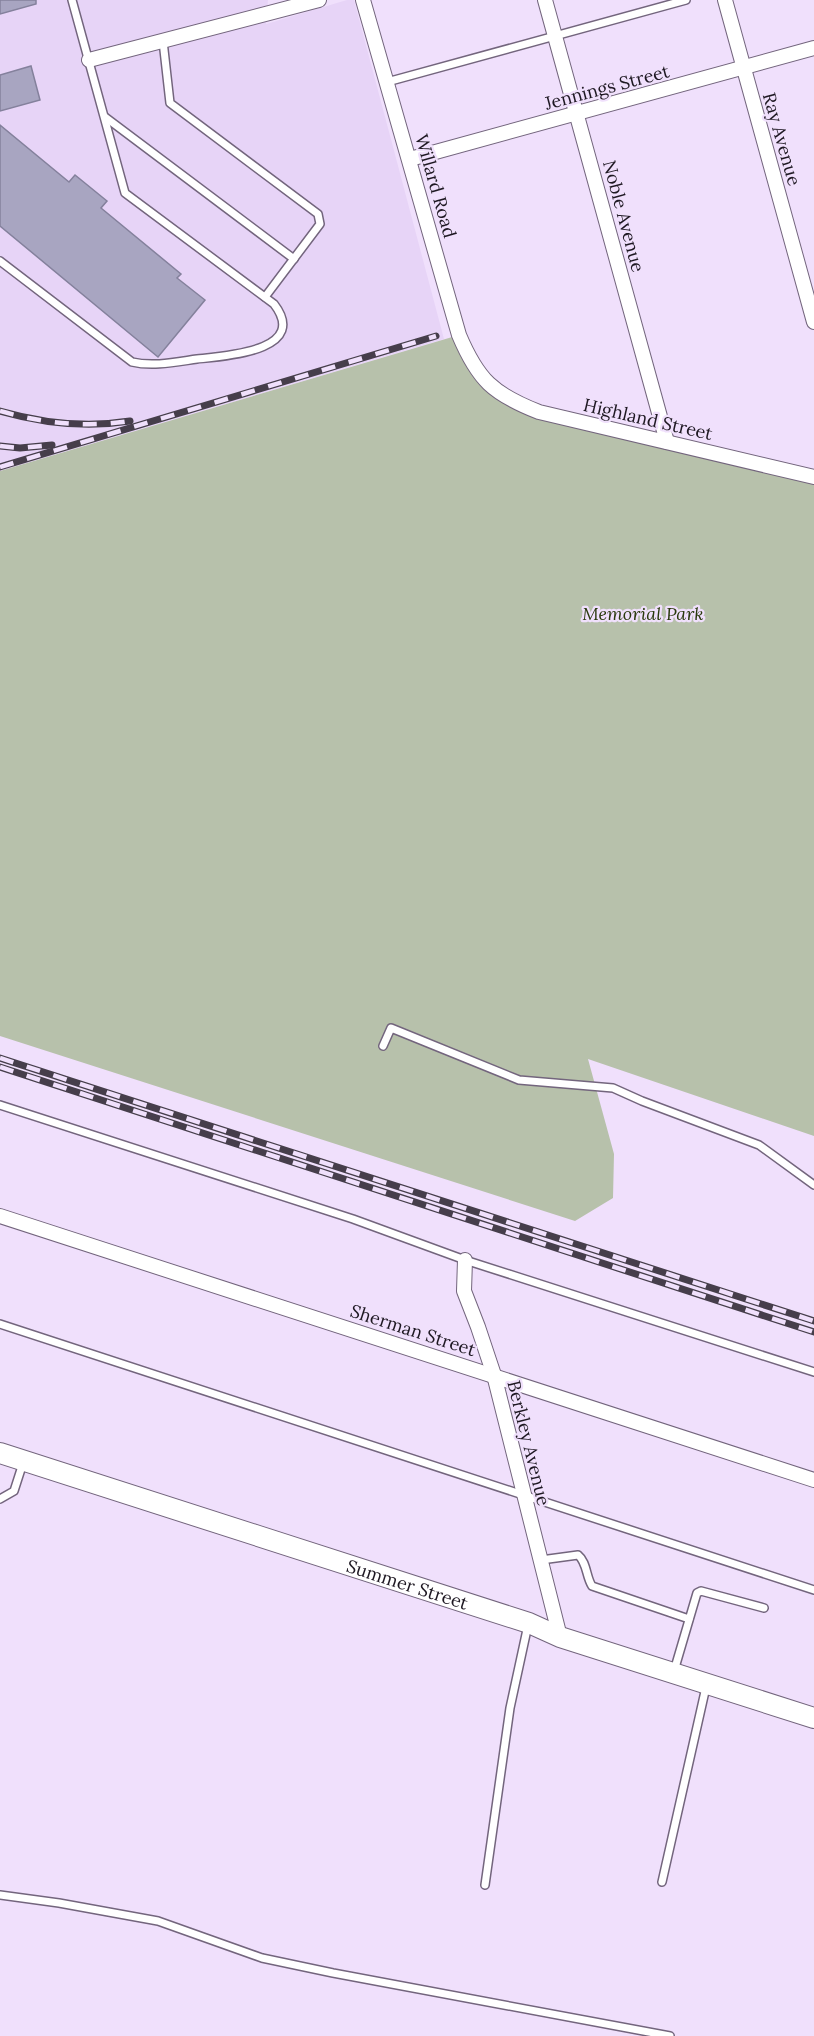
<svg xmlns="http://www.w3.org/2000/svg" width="814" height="2036" font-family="Lora,serif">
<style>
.built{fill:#e7d4f7}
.green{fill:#b7c1ab}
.building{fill:#a8a5c1;stroke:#84819c;stroke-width:1.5}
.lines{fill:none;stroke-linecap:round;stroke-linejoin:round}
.lane-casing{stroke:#73657d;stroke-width:10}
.street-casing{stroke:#73657d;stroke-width:16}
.secondary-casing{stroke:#73657d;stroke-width:22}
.lane{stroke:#fff;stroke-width:7}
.street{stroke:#fff;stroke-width:14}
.secondary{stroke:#fff;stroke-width:20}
.rail-casing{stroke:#463e4b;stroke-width:7}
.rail{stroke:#f0e0fc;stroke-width:4.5;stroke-dasharray:14;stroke-linecap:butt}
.labels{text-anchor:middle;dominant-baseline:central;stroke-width:4.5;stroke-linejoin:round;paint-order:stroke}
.street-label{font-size:18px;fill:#1e1822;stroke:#f0e0fc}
.park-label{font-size:18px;font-style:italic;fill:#29390c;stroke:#f0e0fc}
</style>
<rect width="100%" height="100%" fill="#f0e0fc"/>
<polygon class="built" points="0,0 268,0 266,24 347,0 354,0 444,339 0,471"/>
<polygon class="green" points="459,335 469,358 515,403 814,477 814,1136 588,1059 614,1154 613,1198 575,1221 0,1036 0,471"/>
<g class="building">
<polygon points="0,0 36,0 36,4 0,14"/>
<polygon points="31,66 40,100 0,111 0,75"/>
<polygon points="0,125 69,182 75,175 107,201 101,208 181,274 177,278 205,300 158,357 0,226"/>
</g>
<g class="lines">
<g class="lane-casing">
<g id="lane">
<polyline points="163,41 170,103 318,214 320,224 265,297"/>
<polyline points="387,82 686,0"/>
<polyline points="105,117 294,259"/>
<path d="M0,261L132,362C153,367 176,362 197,359C225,356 310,351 274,304L125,193L72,0"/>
<polyline points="383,1046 391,1028 519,1080 613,1088 642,1101 759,1145 814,1185"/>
<polyline points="0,1105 353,1219 465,1260 814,1372"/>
<polyline points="0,1324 814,1590"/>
<polyline points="0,1499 14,1491 23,1463"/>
<path d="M541,1560L578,1555C587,1562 586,1577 592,1586L689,1619"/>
<polyline points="674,1671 697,1593 701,1591 764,1608"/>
<polyline points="662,1882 706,1687"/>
<polyline points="485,1885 510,1708 528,1625"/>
<polyline points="0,1895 59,1903 158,1921 262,1958 333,1973 670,2036"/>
</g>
</g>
<g class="street-casing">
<g id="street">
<path d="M363,0L459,335C478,380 493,394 539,412L814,477"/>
<polyline points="545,0 667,442"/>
<polyline points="725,0 814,322"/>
<polyline points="89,60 319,0"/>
<polyline points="410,159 814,48"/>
<polyline points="0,1216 814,1480"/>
<polyline points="465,1260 464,1291 478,1327 494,1375 560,1637"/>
</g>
</g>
<g class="secondary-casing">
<g id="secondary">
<path id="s1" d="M0,1453L529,1623L560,1637L814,1718"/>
</g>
</g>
<use href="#lane" class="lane"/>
<use href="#street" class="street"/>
<use href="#secondary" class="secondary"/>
<g class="rail-casing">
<g id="rail">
<path d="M0,411C42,423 86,428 130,421"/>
<polyline points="0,446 20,448 52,445"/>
<polyline points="0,467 436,336"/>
<polyline points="0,1058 814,1321"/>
<polyline points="0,1067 814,1332"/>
</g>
</g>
<use href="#rail" class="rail"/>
</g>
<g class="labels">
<g class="street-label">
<text transform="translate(607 87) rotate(-15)">Jennings Street</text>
<text transform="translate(782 139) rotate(74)">Ray Avenue</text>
<text transform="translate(436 186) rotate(74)">Willard Road</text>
<text transform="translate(624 216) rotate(75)">Noble Avenue</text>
<text transform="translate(648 419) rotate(13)">Highland Street</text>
<text transform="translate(413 1330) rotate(18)">Sherman Street</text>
<text transform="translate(529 1443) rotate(76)">Berkley Avenue</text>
<text stroke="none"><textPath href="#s1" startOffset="428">Summer Street</textPath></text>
</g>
<g class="park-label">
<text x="643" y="613">Memorial Park</text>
</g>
</g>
</svg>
